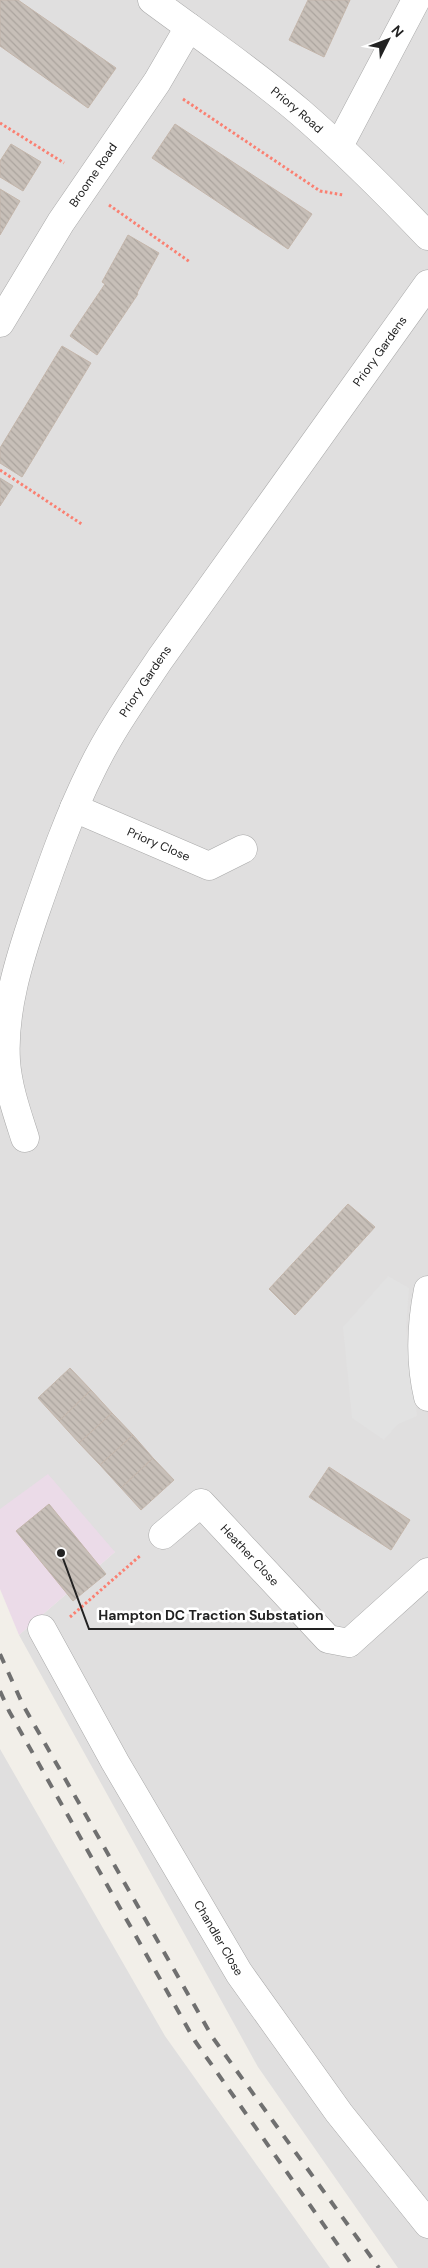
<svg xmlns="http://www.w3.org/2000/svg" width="428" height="2268" font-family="'DM Sans',sans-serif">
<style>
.residential{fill:#e0dfdf}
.railway{fill:#ebdbe8}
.parking{fill:#e2e2e2}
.building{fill:url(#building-back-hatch);stroke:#c4b6ab}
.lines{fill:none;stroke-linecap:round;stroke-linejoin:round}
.minor-casing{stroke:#a9a9a9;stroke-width:29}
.path{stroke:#fa8072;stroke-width:3;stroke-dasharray:2.5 2.5;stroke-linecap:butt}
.minor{stroke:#fff;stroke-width:28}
.rail{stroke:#707070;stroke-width:4;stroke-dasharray:10 10;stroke-linecap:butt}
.labels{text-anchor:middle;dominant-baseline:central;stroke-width:5;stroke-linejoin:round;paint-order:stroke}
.street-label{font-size:12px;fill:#222;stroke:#fff}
.leader{fill:none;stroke:#222;stroke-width:2}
.callout-dot{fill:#222;stroke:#fff;stroke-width:2}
.callout-label{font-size:14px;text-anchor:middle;font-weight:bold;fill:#222;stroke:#fff;stroke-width:5;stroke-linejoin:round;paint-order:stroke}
</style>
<defs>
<pattern id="building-back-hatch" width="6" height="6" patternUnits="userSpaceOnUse" patternTransform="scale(1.25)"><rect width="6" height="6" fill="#c7bfb8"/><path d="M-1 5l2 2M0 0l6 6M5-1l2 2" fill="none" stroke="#aba49e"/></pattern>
</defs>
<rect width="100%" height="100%" fill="#f2efe9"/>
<g class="residential">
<polygon points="0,0 428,0 428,2268 398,2268 258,2067 19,1635 115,1552 0,1509"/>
<polygon points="0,1749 165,2036 330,2268 0,2268"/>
</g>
<polygon class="railway" points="48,1474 115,1552 19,1635 0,1589 0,1509"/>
<polygon class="parking" points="388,1276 409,1288 406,1328 417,1416 398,1424 384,1440 352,1418 343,1327"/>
<g class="building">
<polygon points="0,0 18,0 116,68 88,108 0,46"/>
<polygon points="308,0 350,0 324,57 289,40"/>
<polygon points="175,124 312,214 288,249 152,158"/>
<polygon points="11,144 41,162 23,191 0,177 0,161"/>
<polygon points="0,189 20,201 0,235"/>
<polygon points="128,235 159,253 137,293 138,294 97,355 70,336 105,284 102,282"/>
<polygon points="62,346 91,363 22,477 0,463 0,448"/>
<polygon points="0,478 13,486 0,506"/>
<polygon points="348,1204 375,1227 295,1315 269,1289"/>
<polygon points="70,1368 91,1390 59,1421 38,1398"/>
<polygon points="91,1390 112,1413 79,1443 59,1421"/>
<polygon points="112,1413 133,1435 100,1465 79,1443"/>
<polygon points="133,1435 153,1458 121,1488 100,1465"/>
<polygon points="153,1458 174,1480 141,1510 121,1488"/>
<polygon points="329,1467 410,1520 391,1550 309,1497"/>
<polygon points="49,1504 106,1574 73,1601 16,1531"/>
</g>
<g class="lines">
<g class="minor-casing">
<g id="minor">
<path id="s1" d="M152,0C202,37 253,72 300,112C345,151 387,193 428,236"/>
<polyline points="339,146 416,0"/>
<path id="s2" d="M0,323L61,222L157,82L189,27"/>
<path id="s3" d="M74,808L209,866L243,849"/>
<path id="s4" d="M25,1138C17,1113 8,1088 6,1061C3,1011 19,960 35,913C52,864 69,815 92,769C111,730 136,695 160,659L428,284"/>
<path d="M428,1290C421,1325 420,1363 428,1397"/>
<path id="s5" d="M163,1535L201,1503L328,1639L349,1643L428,1572"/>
<path id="s6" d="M42,1629L115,1762L239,1973L339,2113L428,2224"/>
</g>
</g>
<g class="path">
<polyline points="183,99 320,191 343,195"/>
<polyline points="0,123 64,163"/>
<polyline points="109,205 190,262"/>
<polyline points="0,470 83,525"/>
<polyline points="70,1617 141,1555"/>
</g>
<use href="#minor" class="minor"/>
<g class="rail">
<polyline points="0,1654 23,1705 213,2038 379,2268"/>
<polyline points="0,1691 9,1711 195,2041 354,2268"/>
</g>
</g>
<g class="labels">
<g class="street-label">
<text stroke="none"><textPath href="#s1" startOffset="182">Priory Road</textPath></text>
<text stroke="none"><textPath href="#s2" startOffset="175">Broome Road</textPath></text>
<text stroke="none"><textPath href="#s4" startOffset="894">Priory Gardens</textPath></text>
<text stroke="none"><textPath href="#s4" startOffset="489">Priory Gardens</textPath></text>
<text stroke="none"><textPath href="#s3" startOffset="92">Priory Close</textPath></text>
<text stroke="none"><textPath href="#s5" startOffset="121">Heather Close</textPath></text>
<text stroke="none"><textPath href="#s6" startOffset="356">Chandler Close</textPath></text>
</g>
</g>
<path class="leader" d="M61 1553L89 1629H334"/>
<circle class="callout-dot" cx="61" cy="1553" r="5"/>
<g class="callout-label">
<text x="211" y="1620">Hampton DC Traction Substation</text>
</g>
<g transform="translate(388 40) rotate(48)" stroke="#ffffff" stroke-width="4" paint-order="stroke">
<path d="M0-4L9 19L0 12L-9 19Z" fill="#222222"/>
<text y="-8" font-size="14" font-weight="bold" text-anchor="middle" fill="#222222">N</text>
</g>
</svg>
